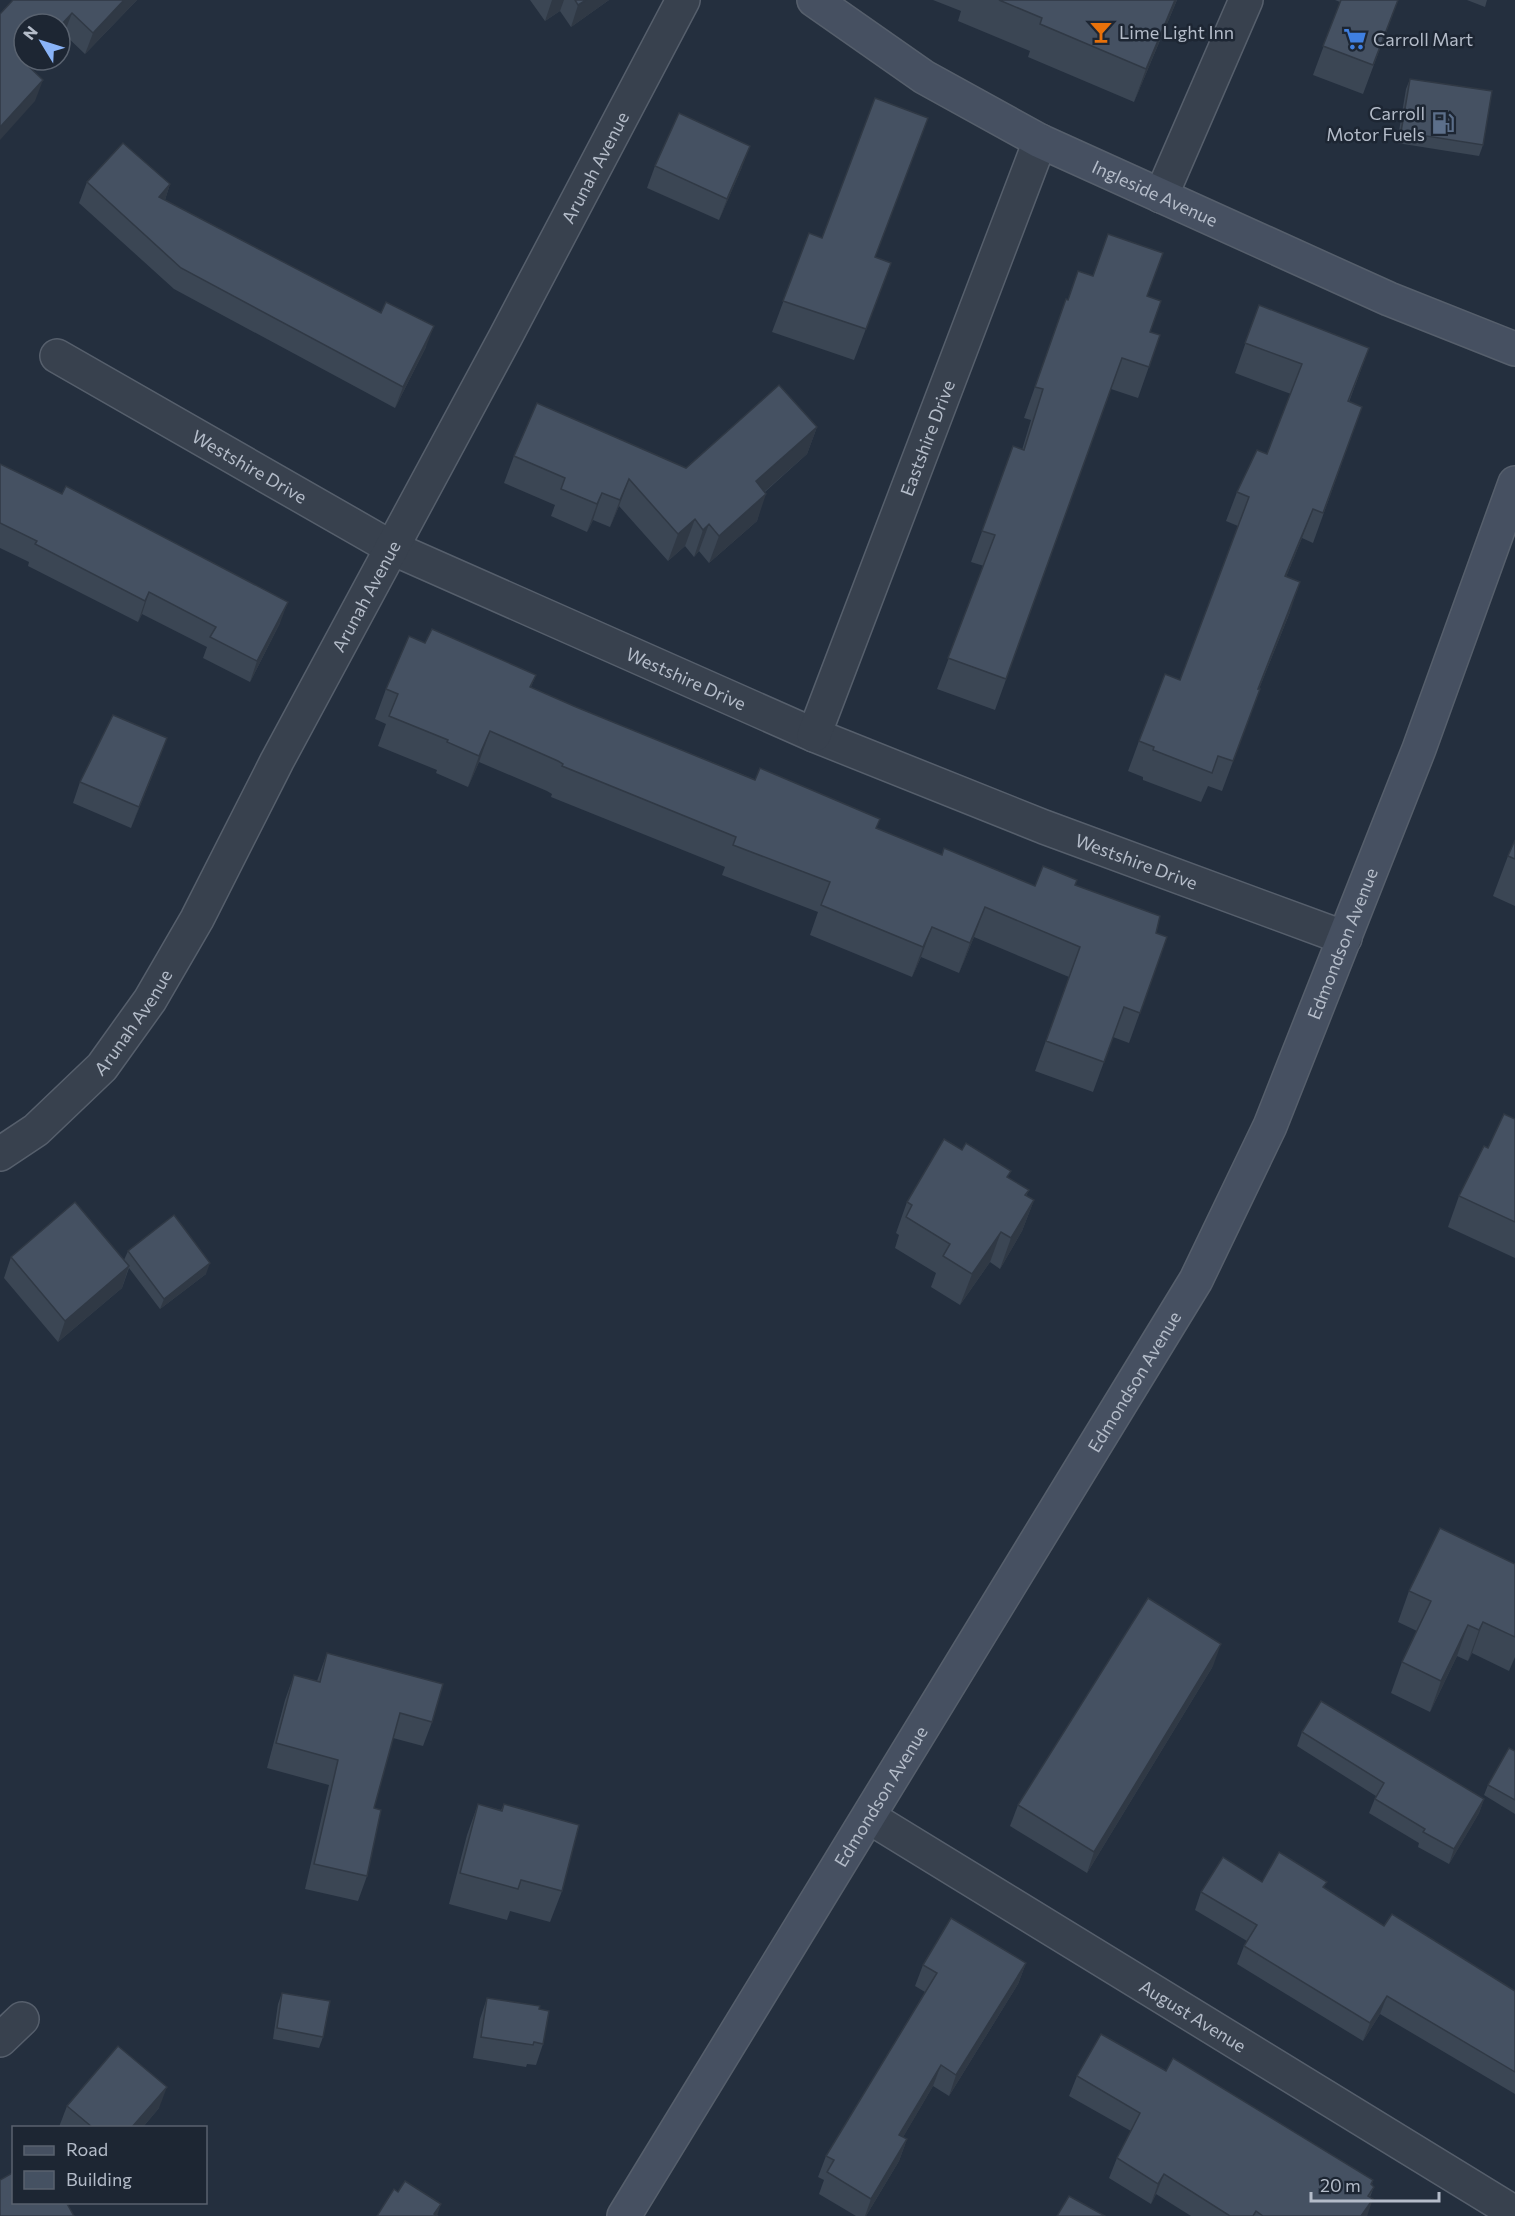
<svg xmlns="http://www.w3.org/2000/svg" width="1515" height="2216" font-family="Commissioner,sans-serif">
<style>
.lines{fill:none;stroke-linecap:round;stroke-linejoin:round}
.minor-casing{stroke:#565f6c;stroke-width:36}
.secondary-casing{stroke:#565f6c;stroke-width:36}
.minor{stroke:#38414e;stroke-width:33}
.secondary{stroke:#465061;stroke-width:33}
.wall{fill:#3b4654}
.shaded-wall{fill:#303945}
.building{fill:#455162;stroke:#303945;stroke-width:1.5}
.labels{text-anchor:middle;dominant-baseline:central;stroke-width:5;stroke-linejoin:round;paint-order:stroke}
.poi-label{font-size:18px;fill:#b4bcc9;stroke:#1d2633;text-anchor:start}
.street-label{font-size:18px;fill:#b4bcc9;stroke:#1d2633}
</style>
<rect width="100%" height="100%" fill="#242f3e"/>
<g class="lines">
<g class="minor-casing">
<g id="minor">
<polyline points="1161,196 1246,0"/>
<path id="s1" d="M57,356L392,548L814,735L1044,827L1345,938"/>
<path id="s2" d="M814,735L1040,141"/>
<path id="s3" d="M0,1154L36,1130L102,1067L150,1000L197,919L277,761L506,336L683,0"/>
<path id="s4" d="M869,1817L1515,2213"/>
<polyline points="0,2040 22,2019"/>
</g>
</g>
<g class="secondary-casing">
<g id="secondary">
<path id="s5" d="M814,0L924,77L1040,141L1389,299L1515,349"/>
<path id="s6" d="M624,2216L1196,1280L1270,1126L1419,749L1515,483"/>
</g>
</g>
<use href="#minor" class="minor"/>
<use href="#secondary" class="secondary"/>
</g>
<g class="wall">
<polygon points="13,0 137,0 85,54 64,34 60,39 60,24 32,70 35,101"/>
<polygon points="530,0 609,0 571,27 560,11 545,21"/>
<polygon points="933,0 1177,0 1134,102 1028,57 1030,51 958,21 961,11"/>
<polygon points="1335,0 1398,0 1363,94 1313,75 1340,2"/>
<polygon points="1467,0 1487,0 1485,7"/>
<polygon points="1410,79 1483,145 1479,156 1397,143 1406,89"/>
<polygon points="655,166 742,167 719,220 647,188"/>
<polygon points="87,182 170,184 165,200 426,347 395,408 174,289 79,203"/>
<polygon points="809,233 891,263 854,360 772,332"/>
<polygon points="1147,296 1150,332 1160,335 1138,398 1111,389 995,710 937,689 984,566 971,562 1013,446 1022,450 1031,420 1024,418 1055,330 1068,300"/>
<polygon points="1259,305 1369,348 1349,402 1362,407 1313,543 1302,538 1286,577 1290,612 1259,689 1260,689 1222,791 1208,786 1201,802 1143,780 1143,777 1128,771 1139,741 1180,680 1238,526 1226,521 1237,492 1267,454 1291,394 1235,373"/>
<polygon points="817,427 807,454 765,492 757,521 709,563 699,551 694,557 685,546 668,561 619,506 610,527 593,520 587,532 551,516 555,505 504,483 514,456 686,468"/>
<polygon points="0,464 280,623 250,682 203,658 207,647 142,614 138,622 28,566 29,562 0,548"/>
<polygon points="425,643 536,675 531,687 576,707 942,855 1035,886 1075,885 1156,933 1167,937 1129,1043 1113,1037 1093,1092 1035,1071 1069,977 974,937 959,973 921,957 912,977 810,935 818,912 722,875 725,867 551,797 552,794 547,791 479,762 468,787 436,773 437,770 378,746 386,724 375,719 386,689"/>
<polygon points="159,759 131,828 73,803 80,782"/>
<polygon points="1515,840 1515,906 1493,896 1508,856"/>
<polygon points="1515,1119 1515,1258 1448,1227 1459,1196 1488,1148"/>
<polygon points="1008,1178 1029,1190 1026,1196 1034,1200 1022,1231 1000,1269 990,1262 960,1305 931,1287 936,1273 895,1248 899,1235 896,1233 907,1202"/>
<polygon points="128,1251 206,1274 160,1309 129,1268 122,1288 58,1342 4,1278 11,1257 124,1260"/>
<polygon points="1515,1564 1515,1657 1509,1671 1472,1653 1468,1661 1457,1656 1430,1712 1391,1693 1402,1662 1417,1631 1398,1622 1409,1591"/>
<polygon points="327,1653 432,1722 423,1746 393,1738 374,1808 367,1876 358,1901 305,1889 329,1785 267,1768 285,1700 294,1675 317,1681"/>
<polygon points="1213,1666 1087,1873 1010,1826 1018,1805"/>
<polygon points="1302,1732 1484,1799 1479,1813 1449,1864 1418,1847 1419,1843 1369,1813 1376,1796 1297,1746"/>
<polygon points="1515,1751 1515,1814 1484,1795 1488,1785"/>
<polygon points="478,1804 501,1810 504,1804 562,1891 550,1922 510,1911 507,1920 449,1904 467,1835"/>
<polygon points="1324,1888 1384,1926 1515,1991 1515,2094 1380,2014 1363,2041 1237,1964 1244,1946 1247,1941 1195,1910 1201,1892"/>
<polygon points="1026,1963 1018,1984 949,2096 933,2086 903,2137 907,2139 899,2161 866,2216 856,2216 819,2194 824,2180 818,2177 826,2156 925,1992 915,1986 923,1965"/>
<polygon points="282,1993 323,2037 319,2048 273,2039 278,2004"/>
<polygon points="487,1998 539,2009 543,2044 536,2065 527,2064 526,2067 473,2058 480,2019"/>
<polygon points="1166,2071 1373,2180 1372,2184 1374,2187 1370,2197 1367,2216 1191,2216 1156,2194 1151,2204 1109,2178 1117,2158 1131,2131 1069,2096 1077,2076"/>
<polygon points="67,2106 159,2108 143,2127 59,2127"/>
</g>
<g class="shaded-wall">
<polygon points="124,0 137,0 85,54 93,33"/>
<polygon points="552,0 564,0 560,11 545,21"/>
<polygon points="586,0 609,0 571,27 578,5"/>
<polygon points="1175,0 1177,0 1174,7 1134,102 1146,69"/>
<polygon points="72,13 64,34 60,39 60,26"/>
<polygon points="29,60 41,60 18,85 26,64"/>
<polygon points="43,80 35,101 0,140 0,127"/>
<polygon points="750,146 742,167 719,220 727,199"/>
<polygon points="170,184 163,206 159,197"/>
<polygon points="434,326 426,347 395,408 403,387"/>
<polygon points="817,427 807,454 746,508 756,481"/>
<polygon points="629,479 619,506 610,527 620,500"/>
<polygon points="602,493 593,520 587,532 597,504"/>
<polygon points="766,494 757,521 709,563 719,536"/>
<polygon points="1313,509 1302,538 1274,606 1285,576"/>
<polygon points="695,519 685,546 668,561 678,534"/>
<polygon points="709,524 699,551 694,557 703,530"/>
<polygon points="1300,582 1290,612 1247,718 1258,689"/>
<polygon points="149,592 142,614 138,622 145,601"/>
<polygon points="288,602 280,623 250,682 257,661"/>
<polygon points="490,731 479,762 468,787 479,756"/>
<polygon points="167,738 159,759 131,828 139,807"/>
<polygon points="985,907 974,937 959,973 970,943"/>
<polygon points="932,927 921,957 912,977 923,947"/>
<polygon points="1034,1200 1022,1231 1000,1269 1011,1238"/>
<polygon points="1001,1232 990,1262 960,1305 972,1274"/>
<polygon points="210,1263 206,1274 160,1309 164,1299"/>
<polygon points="129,1266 122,1288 58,1342 65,1321"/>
<polygon points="1483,1622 1472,1653 1468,1661 1479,1630"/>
<polygon points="1468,1625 1457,1656 1430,1712 1441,1681"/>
<polygon points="1221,1644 1213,1666 1087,1873 1094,1852"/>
<polygon points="1484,1799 1479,1813 1449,1864 1454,1849"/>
<polygon points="1026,1963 1018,1984 949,2096 956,2075"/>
<polygon points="1387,1996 1380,2014 1363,2041 1370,2023"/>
<polygon points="941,2065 933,2086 892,2156 899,2135"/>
<polygon points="167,2087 159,2108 143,2127 132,2127"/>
<polygon points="907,2139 899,2161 866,2216 865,2216 871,2199"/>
<polygon points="1164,2174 1156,2194 1151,2204 1158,2184"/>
<polygon points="1373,2199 1367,2216 1361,2216"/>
<polygon points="441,2204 437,2216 434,2214"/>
</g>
<g class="building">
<polygon points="13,0 124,0 93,33 72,13 60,26 60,24 24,24 24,60 29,60 26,64 43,80 0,127 0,14"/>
<polygon points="575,0 586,0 578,5"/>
<polygon points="999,0 1175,0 1146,69 1040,24 1042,18"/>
<polygon points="1341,0 1398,0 1373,65 1323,46"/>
<polygon points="1410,79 1492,91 1483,145 1401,132"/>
<polygon points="875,98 928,118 875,257 891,263 866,329 783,301 809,233 822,238"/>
<polygon points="679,113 750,146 727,199 655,166"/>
<polygon points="123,143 170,184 159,197 381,313 386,302 434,326 403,387 181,268 87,182"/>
<polygon points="1108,234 1163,253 1147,296 1161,301 1150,332 1160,335 1149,367 1122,358 1006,679 948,658 995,535 982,531 1013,446 1024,450 1043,389 1035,387 1066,299 1068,300 1078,271 1093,276"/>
<polygon points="1259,305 1369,348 1348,401 1362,407 1323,513 1313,509 1285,576 1300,582 1258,689 1260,689 1233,761 1218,756 1212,773 1153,750 1154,747 1139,741 1165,674 1180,680 1249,497 1237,492 1257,450 1267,454 1302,364 1245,343"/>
<polygon points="779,385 817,427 756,481 766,494 719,536 709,524 703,530 695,519 678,534 629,479 620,500 602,493 597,504 561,489 565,478 514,456 537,403 686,468"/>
<polygon points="0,464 62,494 66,486 288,602 257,661 210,637 216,627 149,592 145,601 35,544 37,541 0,523"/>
<polygon points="432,629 536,675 530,687 576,707 755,780 760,768 880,819 876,828 942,855 944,848 1035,886 1043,866 1077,880 1075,885 1160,916 1156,933 1167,937 1140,1013 1124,1007 1104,1062 1046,1041 1080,947 985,907 970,943 932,927 923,947 821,905 830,882 733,845 736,837 562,766 563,764 558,761 490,731 479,756 447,742 448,740 389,716 398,694 386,689 409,636 425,643"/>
<polygon points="113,715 167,738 139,807 80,782"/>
<polygon points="1515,840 1515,859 1508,856"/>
<polygon points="1504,1114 1515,1119 1515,1222 1459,1196 1484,1146 1488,1148"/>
<polygon points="944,1139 962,1150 966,1143 1011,1171 1007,1177 1029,1190 1025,1195 1034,1200 1011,1238 1001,1232 972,1274 943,1256 950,1244 906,1217 912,1205 907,1202"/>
<polygon points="75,1202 129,1266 65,1321 11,1257"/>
<polygon points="174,1215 210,1263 164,1299 128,1251"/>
<polygon points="1440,1528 1515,1564 1515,1637 1483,1622 1479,1630 1468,1625 1441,1681 1402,1662 1431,1601 1409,1591"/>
<polygon points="1148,1598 1221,1644 1094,1852 1018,1805"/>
<polygon points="327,1653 443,1684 432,1722 400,1713 374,1808 381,1810 367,1876 314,1864 338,1760 276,1743 294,1675 320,1682"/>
<polygon points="1321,1701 1484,1799 1454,1849 1423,1832 1425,1829 1375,1799 1384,1783 1302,1732"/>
<polygon points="1509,1748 1515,1751 1515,1800 1488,1785"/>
<polygon points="478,1804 502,1811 504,1804 579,1825 562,1891 521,1880 518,1889 460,1873"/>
<polygon points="1279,1852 1327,1882 1323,1887 1384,1926 1392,1914 1515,1991 1515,2072 1387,1996 1370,2023 1244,1946 1257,1925 1201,1892 1223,1857 1262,1882"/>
<polygon points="951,1918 1026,1963 956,2075 941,2065 899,2135 907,2139 871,2199 827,2172 834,2160 826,2156 937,1973 923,1965"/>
<polygon points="282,1993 330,2001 323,2037 277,2028"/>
<polygon points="487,1998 540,2006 539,2009 549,2011 543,2044 534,2042 533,2045 481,2037"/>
<polygon points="1101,2034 1166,2071 1173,2058 1373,2180 1371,2184 1374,2187 1368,2196 1373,2199 1361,2216 1263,2216 1256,2211 1253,2216 1230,2216 1164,2174 1158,2184 1117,2158 1140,2113 1077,2076"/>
<polygon points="118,2046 167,2087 132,2127 92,2127 67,2106"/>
<polygon points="14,2172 14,2202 66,2202 74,2216 0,2216 0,2180"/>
<polygon points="405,2181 441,2204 434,2214 438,2216 377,2216 394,2189 398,2192"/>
<polygon points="1069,2196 1105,2216 1057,2216"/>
</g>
<defs>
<g id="bar-bare" transform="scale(1.8)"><path d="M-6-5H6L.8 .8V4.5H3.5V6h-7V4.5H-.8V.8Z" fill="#e8710a" stroke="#1d2633" stroke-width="2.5" paint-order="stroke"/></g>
<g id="supermarket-bare" transform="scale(1.8)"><path d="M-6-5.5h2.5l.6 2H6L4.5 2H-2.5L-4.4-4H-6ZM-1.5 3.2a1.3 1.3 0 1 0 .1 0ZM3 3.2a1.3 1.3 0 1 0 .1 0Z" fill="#3f7fe0" stroke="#1d2633" stroke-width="2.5" paint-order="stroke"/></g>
<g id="fuel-bare" transform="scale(1.8)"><path d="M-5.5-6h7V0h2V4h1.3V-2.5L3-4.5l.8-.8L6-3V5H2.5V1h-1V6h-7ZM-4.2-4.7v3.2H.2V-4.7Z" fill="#5c6f8a" stroke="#1d2633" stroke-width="2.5" paint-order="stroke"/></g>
</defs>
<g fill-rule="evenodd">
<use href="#bar-bare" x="1101" y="32"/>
<use href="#supermarket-bare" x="1355" y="39"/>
<use href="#fuel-bare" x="1443" y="123"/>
</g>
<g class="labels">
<g class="poi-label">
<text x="1119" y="32">Lime Light Inn</text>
<text x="1373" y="39">Carroll Mart</text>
<text x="1425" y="113" text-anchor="end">Carroll<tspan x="1425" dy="21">Motor Fuels</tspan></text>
</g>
<g class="street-label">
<text stroke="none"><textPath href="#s3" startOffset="1161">Arunah Avenue</textPath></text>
<text stroke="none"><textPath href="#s5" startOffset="393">Ingleside Avenue</textPath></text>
<text stroke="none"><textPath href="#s2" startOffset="318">Eastshire Drive</textPath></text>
<text stroke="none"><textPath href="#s1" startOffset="222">Westshire Drive</textPath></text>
<text stroke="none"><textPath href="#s3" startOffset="675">Arunah Avenue</textPath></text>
<text stroke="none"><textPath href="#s1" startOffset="708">Westshire Drive</textPath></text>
<text stroke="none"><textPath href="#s1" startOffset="1194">Westshire Drive</textPath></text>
<text stroke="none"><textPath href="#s6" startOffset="1464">Edmondson Avenue</textPath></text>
<text stroke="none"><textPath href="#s3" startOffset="189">Arunah Avenue</textPath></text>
<text stroke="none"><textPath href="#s6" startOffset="978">Edmondson Avenue</textPath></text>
<text stroke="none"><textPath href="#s6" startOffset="492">Edmondson Avenue</textPath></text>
<text stroke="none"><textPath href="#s4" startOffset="380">August Avenue</textPath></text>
</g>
</g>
<rect x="12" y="2126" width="195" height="78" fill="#1d2633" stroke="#59626f" stroke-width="1.5"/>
<rect x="24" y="2146" width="30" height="9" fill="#465061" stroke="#59626f" stroke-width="1.5"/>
<text x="66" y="2156" font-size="18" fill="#b4bcc9">Road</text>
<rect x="24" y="2171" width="30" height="18" fill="#455162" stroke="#59626f" stroke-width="1.5"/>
<text x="66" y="2186" font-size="18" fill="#b4bcc9">Building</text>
<g transform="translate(42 42) rotate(308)"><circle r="28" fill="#1d2633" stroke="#59626f" stroke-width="1.5"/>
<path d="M0-4.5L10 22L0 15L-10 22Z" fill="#8ab4f8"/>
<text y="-9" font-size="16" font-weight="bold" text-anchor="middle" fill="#b4bcc9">N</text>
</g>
<path d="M1311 2192v9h128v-9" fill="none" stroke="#b4bcc9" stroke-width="3"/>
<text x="1320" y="2192" font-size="18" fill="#b4bcc9" stroke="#1d2633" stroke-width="4.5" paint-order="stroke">20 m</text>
</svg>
